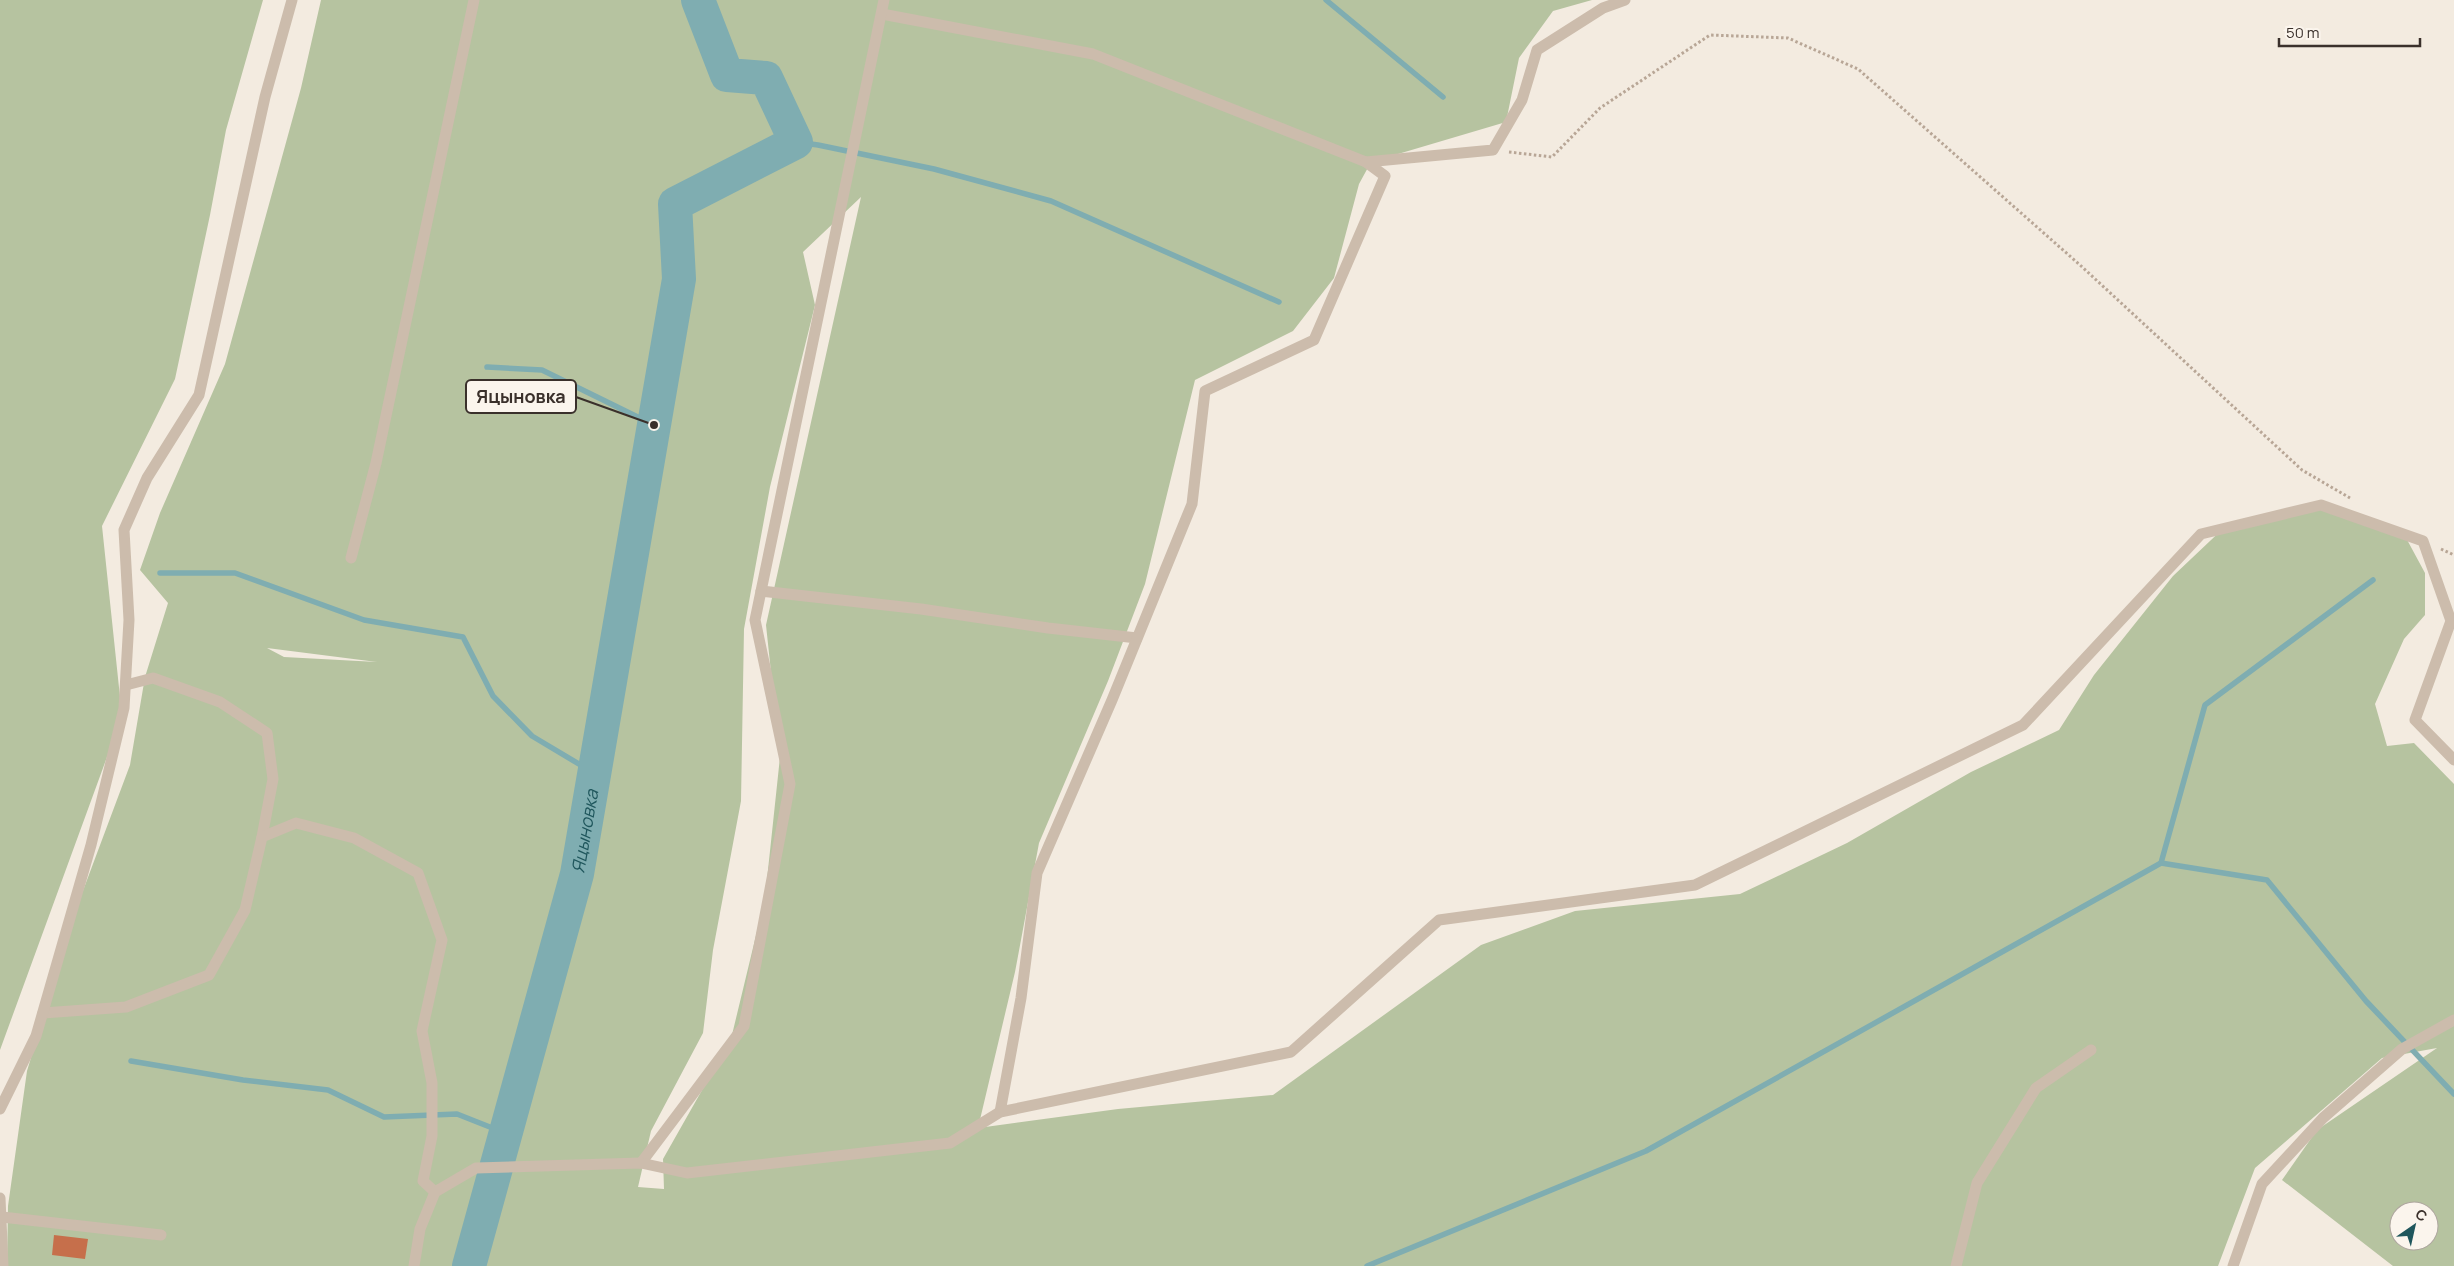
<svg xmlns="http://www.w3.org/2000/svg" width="2454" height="1266" font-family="Manrope,sans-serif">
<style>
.green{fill:#b6c3a0;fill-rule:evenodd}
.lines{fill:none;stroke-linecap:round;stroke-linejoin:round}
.stream{stroke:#7fadb1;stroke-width:5.5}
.river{stroke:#7fadb1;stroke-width:34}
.building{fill:#c66f4b}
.path{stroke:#b8a696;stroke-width:3;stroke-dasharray:2.5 2.5;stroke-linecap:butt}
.service{stroke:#ccbcac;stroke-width:11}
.labels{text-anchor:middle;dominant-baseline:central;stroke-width:5;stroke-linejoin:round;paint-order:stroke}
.water-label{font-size:18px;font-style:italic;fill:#1f565c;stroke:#fbf5ed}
.leader{fill:none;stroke:#3a302b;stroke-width:2}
.callout-dot{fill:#3a302b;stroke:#fbf5ed;stroke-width:2}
.callout{fill:#fbf5ed;stroke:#3a302b;stroke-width:2}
.callout-label{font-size:18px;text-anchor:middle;font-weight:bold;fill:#3a302b}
</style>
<rect width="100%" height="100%" fill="#f3ebe0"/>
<g class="green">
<polygon points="0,0 263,0 226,130 210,215 175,379 102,526 122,716 0,1050"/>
<path d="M321,0H1592L1553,11L1519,58L1506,122L1371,162L1359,184L1334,278L1293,331L1195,380L1145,584L1108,681L1039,843L1015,972L978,1128L1118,1109L1273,1095L1481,945L1575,911L1740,894L1847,843L1971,772L2059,730L2094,675L2173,576L2229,523L2312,504L2405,536L2425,573V615L2404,639L2375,704L2387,746L2414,743L2454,784V1266H2393L2282,1180L2317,1130L2437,1048L2382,1058L2255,1168L2218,1266H7L8,1206L27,1071L75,912L130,765L145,677L168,603L140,570L160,513L225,364L301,88ZM861,197L766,625L780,757L765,898L731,1039L663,1159L664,1189L638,1187L651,1131L703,1033L713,950L741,801L744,629L770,487L815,305L803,252ZM267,648L377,662L284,657ZM2399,1211H2429V1241H2399Z"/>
</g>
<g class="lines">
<g class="stream">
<polyline points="1326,0 1443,97"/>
<polyline points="796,142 818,145 934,169 1051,201 1279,302"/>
<polyline points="487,367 542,370 654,425"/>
<polyline points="160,573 235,573 364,620 463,637 493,696 532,736 594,773"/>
<polyline points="2161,863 2205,705 2373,580"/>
<polyline points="131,1061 243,1080 328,1090 384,1117 457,1114 505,1133"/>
<polyline points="1367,1266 1646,1151 2161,863 2267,880 2366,1001 2454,1094"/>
</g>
<path class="river" id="s1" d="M469,1266L577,874L679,279L675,204L796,142L766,78L727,75L698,0"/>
</g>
<polygon class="building" points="54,1235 88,1239 85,1259 52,1255"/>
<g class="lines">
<g class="path">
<polyline points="1509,152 1552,157 1600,108 1710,35 1788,38 1858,69 2080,265 2302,470 2350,498"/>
<polyline points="2441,549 2454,555"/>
</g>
<g class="service">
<polyline points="882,14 1093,54 1366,162"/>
<polyline points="351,558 376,463 474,0"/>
<polyline points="761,591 921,609 1048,628 1137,638"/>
<polyline points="126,685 153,678 220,702 267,733 273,779 262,837"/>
<polyline points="43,1013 126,1007 209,975 245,910 262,837 296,823 354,838 418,873 442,940 422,1031 432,1083 432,1136 423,1181 435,1192"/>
<polyline points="0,1109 36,1036 91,845 124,708 129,620 124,530 147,478 199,395 265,97 292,0"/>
<polyline points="1000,1112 1021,998 1037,873 1112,700 1192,504 1205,391 1314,340 1385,176 1366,162 1493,150 1522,100 1537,50 1603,8 1625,0"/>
<polyline points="641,1163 744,1026 790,784 755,620 884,0"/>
<polyline points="0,1198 3,1266"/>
<polyline points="2,1217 161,1235"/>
<polyline points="414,1266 420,1229 435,1192 476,1168 641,1163 687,1173 950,1143 1000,1112 1291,1052 1439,920 1695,885 2023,725 2201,534 2321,505 2423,541 2451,621 2415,720 2454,760"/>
<polyline points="1956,1266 1977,1183 2036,1088 2091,1050"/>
<polyline points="2233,1266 2262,1184 2323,1118 2402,1049 2454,1020"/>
</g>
</g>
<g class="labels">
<g class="water-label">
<text stroke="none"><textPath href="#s1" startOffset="450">Яцыновка</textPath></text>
</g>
</g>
<path class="leader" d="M654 425L576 397"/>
<circle class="callout-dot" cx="654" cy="425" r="5"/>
<rect class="callout" x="466" y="380" width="110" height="33" rx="5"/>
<g class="callout-label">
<text x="521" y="403">Яцыновка</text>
</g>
<g transform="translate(2414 1226) rotate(34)"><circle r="24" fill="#fbf5ed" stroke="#aea69f"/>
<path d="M0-4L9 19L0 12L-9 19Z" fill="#1f565c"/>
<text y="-8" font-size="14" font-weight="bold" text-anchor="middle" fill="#3a302b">С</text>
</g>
<path d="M2279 38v8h141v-8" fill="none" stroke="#3a302b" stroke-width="2.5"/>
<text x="2286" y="38" font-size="15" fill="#3a302b" stroke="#fbf5ed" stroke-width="4" paint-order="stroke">50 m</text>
</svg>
